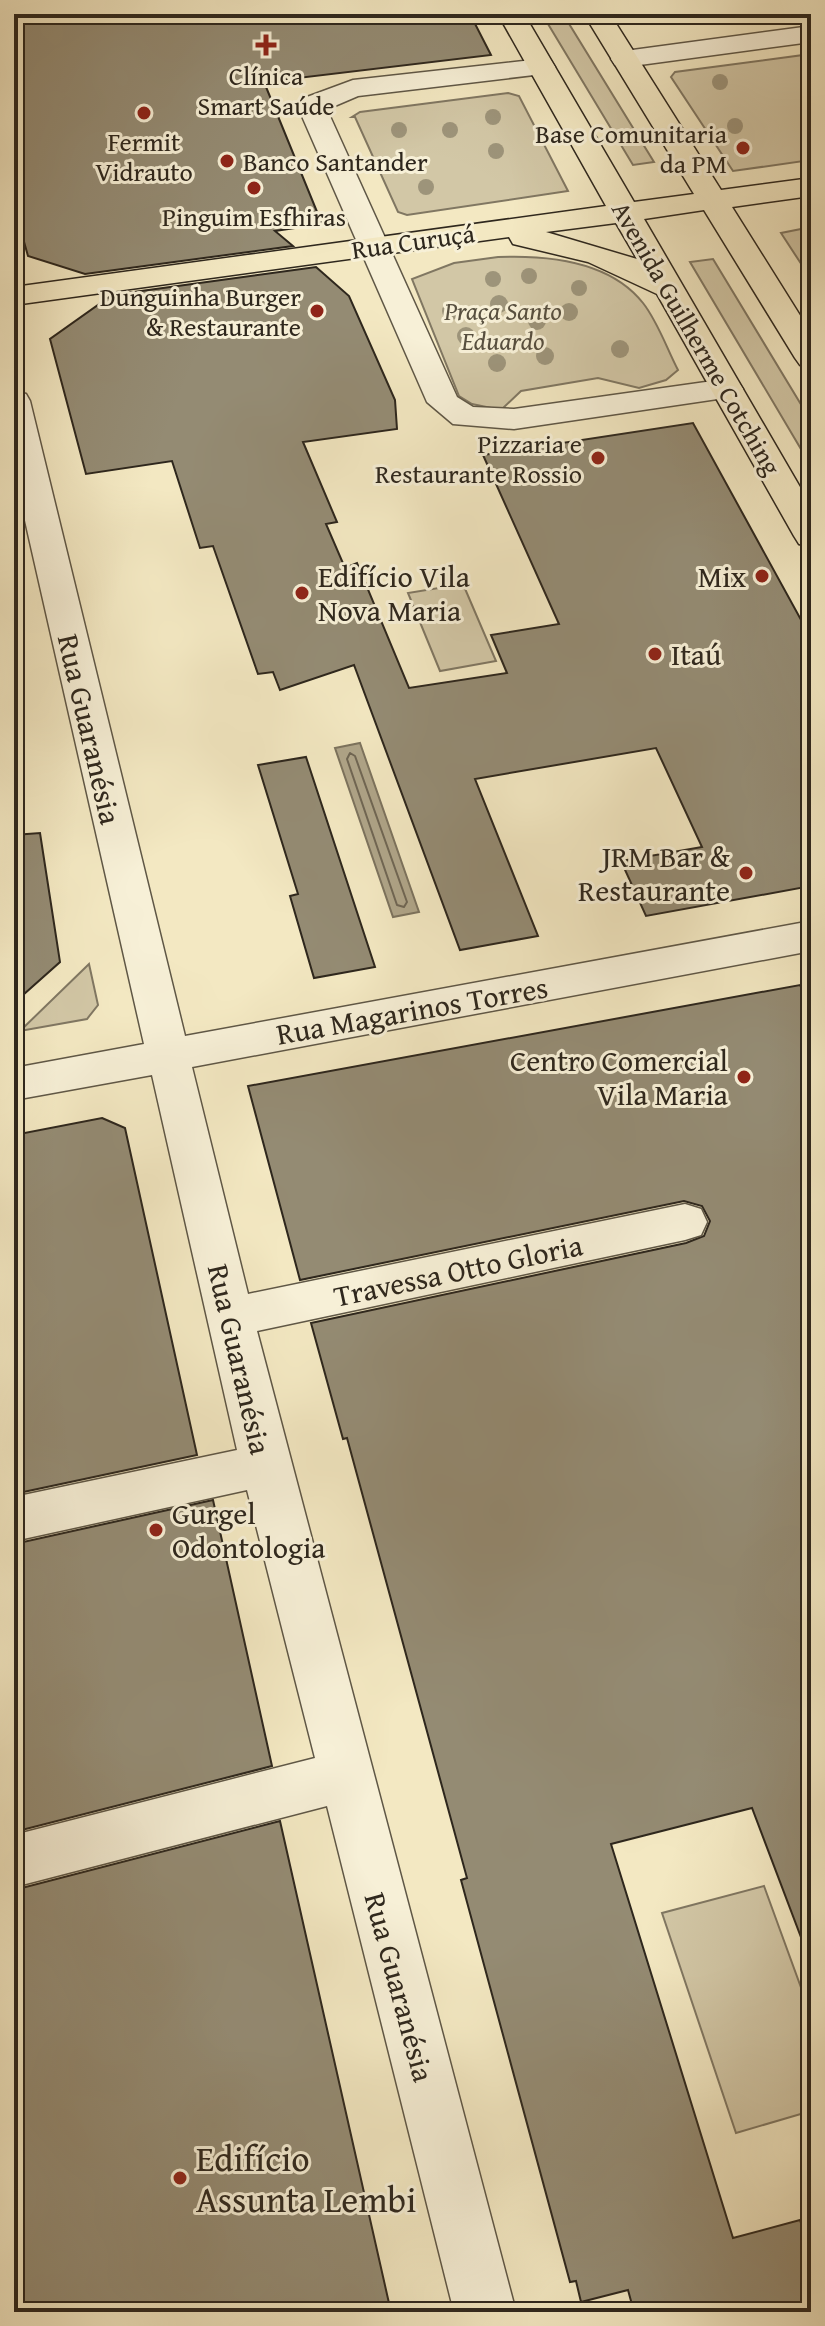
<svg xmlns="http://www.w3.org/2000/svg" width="825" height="2326" font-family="'Gentium Book Plus',serif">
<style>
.green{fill:#d2c7a6;stroke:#807762;stroke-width:2}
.water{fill:#b0a68a;stroke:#7c735e;stroke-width:2}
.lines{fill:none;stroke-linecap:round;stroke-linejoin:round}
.shore{stroke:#6f6654;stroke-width:2}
.building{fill:#948b73;stroke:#2e271d;stroke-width:2}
.minor-casing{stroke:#5f5746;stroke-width:3}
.major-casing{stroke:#2e271d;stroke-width:3}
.minor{fill:#f7f0d7;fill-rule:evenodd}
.major{fill:#f3e8c2;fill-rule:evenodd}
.tree{fill:#9d947a}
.poi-dot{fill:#8f2418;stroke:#f7f0d7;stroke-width:3}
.labels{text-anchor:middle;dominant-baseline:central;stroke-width:6;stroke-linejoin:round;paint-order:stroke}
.far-poi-label{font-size:26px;fill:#2e271d;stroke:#f7f0d7}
.far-street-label{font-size:26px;fill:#2e271d;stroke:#f7f0d7}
.far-park-label{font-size:26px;font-style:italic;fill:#574f3f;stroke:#f7f0d7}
.poi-label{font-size:30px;fill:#2e271d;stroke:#f7f0d7;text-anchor:start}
.street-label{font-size:30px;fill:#2e271d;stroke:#f7f0d7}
.near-poi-label{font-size:36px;fill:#2e271d;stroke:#f7f0d7;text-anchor:start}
</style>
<rect width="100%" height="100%" fill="#f3e8c2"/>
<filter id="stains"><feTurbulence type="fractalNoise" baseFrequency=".0025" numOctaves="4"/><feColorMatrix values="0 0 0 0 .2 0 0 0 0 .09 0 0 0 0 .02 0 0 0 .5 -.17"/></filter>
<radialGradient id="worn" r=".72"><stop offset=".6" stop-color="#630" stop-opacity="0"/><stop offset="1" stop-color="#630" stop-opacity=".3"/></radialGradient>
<g class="green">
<polygon points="542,14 563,14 654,162 633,165"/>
<polygon points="811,54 811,160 733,171 671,77 675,72"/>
<polygon points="508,93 519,96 568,191 407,215 398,212 355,117 352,117 360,112"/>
<polygon points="811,227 811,279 781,233"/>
<path d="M498,257C547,255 610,261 643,303C658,322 667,349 678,370L666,380L639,388L598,378L521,391L501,410L472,404L459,396L412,279L454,263Z"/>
<polygon points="713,259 811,421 811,466 690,262"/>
<polygon points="463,584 496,661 440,671 408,593"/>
<polygon points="89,964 98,1005 87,1019 20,1031"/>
<polygon points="764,1886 811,2015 811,2111 736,2133 662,1913"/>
</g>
<polygon class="water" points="360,743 419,912 393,917 335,748"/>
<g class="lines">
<polygon class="shore" points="350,753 355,756 407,902 404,907 397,905 347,759"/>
</g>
<g class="building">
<polygon points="14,14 470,14 491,55 264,82 322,224 275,231 293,246 85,274 28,256 14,206"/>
<polygon points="316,267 349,296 395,400 397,429 303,442 337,522 326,524 345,568 357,563 409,688 507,673 491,635 559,624 483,455 693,423 811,638 811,886 646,916 621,861 702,847 656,748 475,779 538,936 460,950 354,665 280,690 273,672 258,674 213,546 200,548 172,461 86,474 50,339 112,295"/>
<polygon points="306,757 375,967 314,978 290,896 298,894 258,765"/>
<polygon points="40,833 60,962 14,1003 14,835"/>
<polygon points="800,985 811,1005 811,1952 807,1953 752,1808 611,1844 733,2238 800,2220 811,2254 811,2312 634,2312 628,2290 581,2302 576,2281 570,2282 461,1880 467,1878 347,1438 343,1439 311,1323 686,1243 704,1236 710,1221 702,1206 684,1201 300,1280 248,1086"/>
<polygon points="102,1118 125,1128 197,1455 14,1494 14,1135"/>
<polygon points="213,1500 272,1766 14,1832 14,1544"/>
<polygon points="280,1821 391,2312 14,2312 14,1890"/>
</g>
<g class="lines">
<g class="minor-casing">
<g id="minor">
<polygon points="811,26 811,42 625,67 615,65 611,59 615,53 625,51"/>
<polygon points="541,59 551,61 555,67 551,73 358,96 330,108 329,114 457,397 473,407 514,409 727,379 738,382 743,389 738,396 514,429 453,424 427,402 301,114 307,97 353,80"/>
<polygon points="14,391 26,394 30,401 185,1036 811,921 811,951 192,1067 248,1294 685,1204 701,1209 707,1222 701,1235 685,1240 257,1331 516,2312 454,2312 327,1806 14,1887 14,1835 315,1758 247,1490 14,1541 14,1497 237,1450 152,1075 14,1100 14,1068 144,1044 14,472"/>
</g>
</g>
<g class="major-casing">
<path id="major" d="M498,14H524L634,202L694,194L584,14H610L721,190L811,178V196L732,207L811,333V368L800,365L795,358L704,210L644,219L811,506V547L799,544L794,536L657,294L588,262L513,244L509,237L14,305V287L606,206ZM616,223L637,259L546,232Z"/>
</g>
<use href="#minor" class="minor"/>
<use href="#major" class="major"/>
</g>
<g class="tree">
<circle cx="720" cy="82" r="8"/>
<circle cx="493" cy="117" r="8"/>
<circle cx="735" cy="126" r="8"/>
<circle cx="399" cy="130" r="8"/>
<circle cx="450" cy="130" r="8"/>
<circle cx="496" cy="151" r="8"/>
<circle cx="426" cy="187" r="8"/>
<circle cx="529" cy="276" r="8"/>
<circle cx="493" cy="279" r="8"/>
<circle cx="579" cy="288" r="8"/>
<circle cx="499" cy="304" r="9"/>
<circle cx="451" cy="311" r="9"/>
<circle cx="569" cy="312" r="9"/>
<circle cx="537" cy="321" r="9"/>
<circle cx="466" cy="336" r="9"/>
<circle cx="620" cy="349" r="9"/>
<circle cx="545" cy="356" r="9"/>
<circle cx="497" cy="363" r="9"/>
</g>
<g class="poi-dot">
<path d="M262 33h8v8h8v8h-8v8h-8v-8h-8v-8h8z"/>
<circle cx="144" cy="113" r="8"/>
<circle cx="743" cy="148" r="8"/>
<circle cx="227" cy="161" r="8"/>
<circle cx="254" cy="188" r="8"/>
<circle cx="317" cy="311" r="8"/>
<circle cx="598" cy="458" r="8"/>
<circle cx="762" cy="576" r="8"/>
<circle cx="302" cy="593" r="8"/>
<circle cx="655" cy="654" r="8"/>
<circle cx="746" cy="873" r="8"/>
<circle cx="744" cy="1077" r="8"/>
<circle cx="156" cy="1530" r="8"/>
<circle cx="180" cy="2178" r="8"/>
</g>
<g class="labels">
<g class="far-poi-label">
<text x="266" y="75">Clínica<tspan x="266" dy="30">Smart Saúde</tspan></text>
<text x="727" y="133" text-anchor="end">Base Comunitaria<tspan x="727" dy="30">da PM</tspan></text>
<text x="144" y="141">Fermit<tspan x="144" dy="30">Vidrauto</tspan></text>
<text x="243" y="161" text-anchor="start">Banco Santander</text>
<text x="254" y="216">Pinguim Esfhiras</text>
<text x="301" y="296" text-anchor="end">Dunguinha Burger<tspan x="301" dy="30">&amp; Restaurante</tspan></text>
<text x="582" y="443" text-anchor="end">Pizzaria e<tspan x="582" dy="30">Restaurante Rossio</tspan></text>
</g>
<g class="far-street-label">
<text transform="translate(413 241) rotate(-8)">Rua Curuçá</text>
<text transform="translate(697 338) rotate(60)">Avenida Guilherme Cotching</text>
</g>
<g class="far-park-label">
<text x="503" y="310">Praça Santo<tspan x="503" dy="30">Eduardo</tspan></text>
</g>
<g class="poi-label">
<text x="318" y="576">Edifício Vila<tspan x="318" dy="34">Nova Maria</tspan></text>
<text x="746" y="576" text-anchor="end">Mix</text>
<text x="671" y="654">Itaú</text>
<text x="730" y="856" text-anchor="end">JRM Bar &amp;<tspan x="730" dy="34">Restaurante</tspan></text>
<text x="728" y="1060" text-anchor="end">Centro Comercial<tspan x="728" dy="34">Vila Maria</tspan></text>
<text x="172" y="1513">Gurgel<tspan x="172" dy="34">Odontologia</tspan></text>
</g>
<g class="street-label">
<text transform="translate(90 729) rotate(77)">Rua Guaranésia</text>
<text transform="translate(412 1010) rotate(-10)">Rua Magarinos Torres</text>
<text transform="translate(458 1270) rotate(-12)">Travessa Otto Gloria</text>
<text transform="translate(240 1359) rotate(77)">Rua Guaranésia</text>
<text transform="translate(400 1987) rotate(75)">Rua Guaranésia</text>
</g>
<g class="near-poi-label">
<text x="196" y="2157">Edifício<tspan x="196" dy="41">Assunta Lembi</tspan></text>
</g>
</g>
<rect width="825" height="2326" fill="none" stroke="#f3e8c2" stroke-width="48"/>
<rect x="16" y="16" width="793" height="2294" fill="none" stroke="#2e271d" stroke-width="4"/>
<rect x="24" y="24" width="777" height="2278" fill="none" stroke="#2e271d" stroke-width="2"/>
<rect width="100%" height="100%" filter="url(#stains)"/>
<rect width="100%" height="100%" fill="url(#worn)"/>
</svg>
